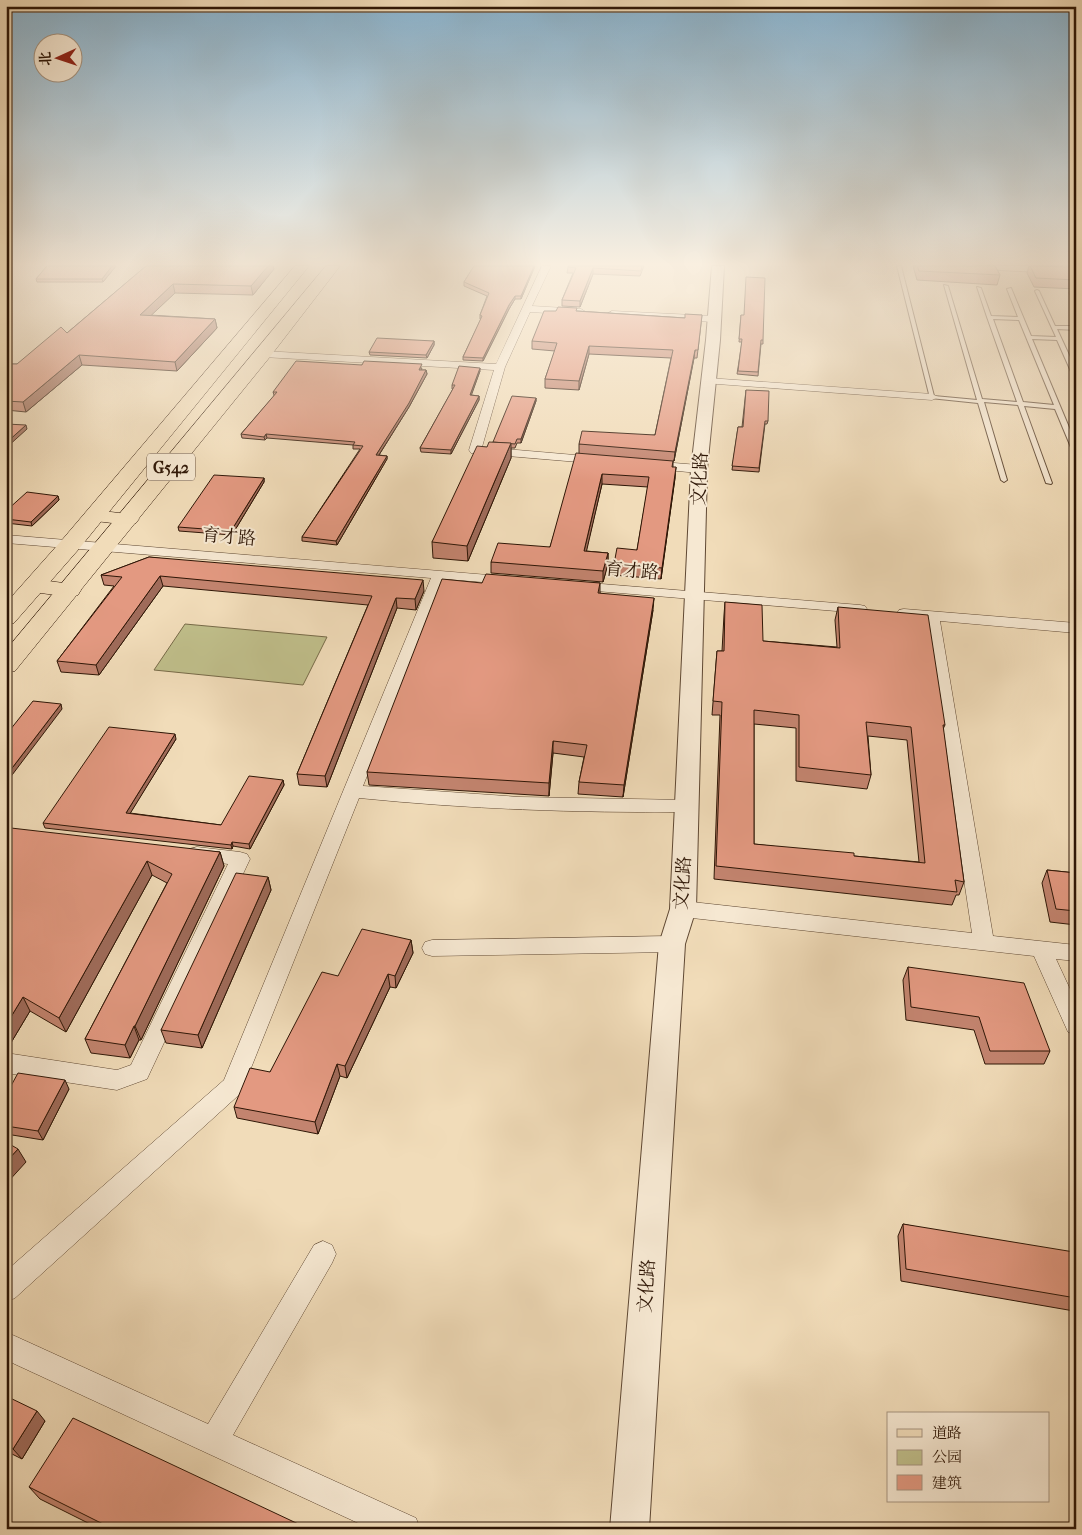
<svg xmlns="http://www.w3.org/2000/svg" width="1082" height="1535" font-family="'IM FELL French Canon','Noto Serif SC',serif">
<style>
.green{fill:#c0bf8b;stroke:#776a48}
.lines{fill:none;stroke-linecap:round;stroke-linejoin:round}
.service-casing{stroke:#5f4833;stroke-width:2}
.minor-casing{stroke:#5f4833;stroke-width:1}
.tertiary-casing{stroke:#5f4833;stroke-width:2}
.primary-casing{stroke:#2e1606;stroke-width:1}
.trunk-casing{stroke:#2e1606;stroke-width:1}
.service{fill:#f6e8d2;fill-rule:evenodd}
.minor{fill:#f6e8d2;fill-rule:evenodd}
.tertiary{fill:#f6e8d2;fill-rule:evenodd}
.primary{fill:#f1dcb9;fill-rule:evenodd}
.trunk{fill:#f1dcb9;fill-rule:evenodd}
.wall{fill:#c3846f;stroke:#2e1606;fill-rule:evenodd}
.shaded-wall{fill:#9f6b5a;stroke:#2e1606}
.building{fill:#e39981;stroke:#2e1606;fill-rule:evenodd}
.labels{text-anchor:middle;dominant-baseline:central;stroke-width:4;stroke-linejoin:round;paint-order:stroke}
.shield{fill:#f6e8d2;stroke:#6a5543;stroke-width:1}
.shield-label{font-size:16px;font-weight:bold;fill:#2e1606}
.street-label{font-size:18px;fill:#2e1606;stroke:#f6e8d2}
</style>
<rect width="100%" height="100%" fill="#f1dcb9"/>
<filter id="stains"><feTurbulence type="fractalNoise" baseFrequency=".004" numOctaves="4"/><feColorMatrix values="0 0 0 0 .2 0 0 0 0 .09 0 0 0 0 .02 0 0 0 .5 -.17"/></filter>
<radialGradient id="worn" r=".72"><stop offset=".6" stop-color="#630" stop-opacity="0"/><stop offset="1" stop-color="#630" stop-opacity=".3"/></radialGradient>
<polygon class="green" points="185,624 327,637 303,685 154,670"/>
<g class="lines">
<g class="service-casing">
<path id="service" d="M897,266H901L934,396L977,400L944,285L948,286L982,399L1017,402L987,317L977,287L981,288L991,316L1018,317L1007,289L1011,288L1031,336L1056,337L1035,291L1037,290L1039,291L1055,326H1076V330L1057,329L1076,370V378L1073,376L1057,340L1032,339L1076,444V454L1073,452L1055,409L1024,406L1052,483L1051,484L1046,483L1018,405L984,402L1007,480L1004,482L1001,480L978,403L930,398ZM993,319L1019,320L1054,405L1023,402Z"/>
</g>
<g class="minor-casing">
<g id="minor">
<polygon points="542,266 551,266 532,306 581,309 586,312 581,315 530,312 505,367 482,447 598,457 602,458 604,461 602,464 471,453 469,450 494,370 263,357 258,354 263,351 496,364"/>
<polygon points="1071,291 1076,291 1076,300 1073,299 1069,293"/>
<polygon points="612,311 714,316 719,319 714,322 609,316 607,314"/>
<polygon points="708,378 932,394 938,397 932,400 704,383 703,381"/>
<polygon points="649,461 699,465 705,469 699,473 645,468 643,465"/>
<path d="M6,535L512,577L514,580L512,583L507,584L445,579L363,786L520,797L687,800L693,802L696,806L693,810L687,812C577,813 468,809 359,798L241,1093L15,1298L6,1302V1271L224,1080L431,578L6,543Z"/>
<polygon points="577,582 860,605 865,606 867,609 865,612 860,613 572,589 570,586 572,583"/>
<polygon points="904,609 1076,623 1076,633 940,621 993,936 1076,945 1076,961 1056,959 1076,1002 1076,1035 1068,1032 1034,956 683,917 676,914 673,909 676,904 683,901 972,933 925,619 899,616 897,613 899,610"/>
<polygon points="197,847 240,852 247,854 250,859 147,1079 117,1090 6,1073 6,1053 117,1070 131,1065 228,864 190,859 188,854 190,849"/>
<polygon points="672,936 679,938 682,944 679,950 672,952 432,956 425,954 422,948 425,942 432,940"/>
<polygon points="323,1241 332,1245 336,1254 332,1263 233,1435 416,1518 420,1529 371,1529 6,1360 6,1332 208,1424 314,1245"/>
</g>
</g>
<g class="tertiary-casing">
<g id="tertiary">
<polygon points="712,266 724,266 720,340 707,469 696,909 685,944 649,1529 610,1529 659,944 670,909 691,469 706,340"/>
<polygon points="976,266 1076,266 1076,274 982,269"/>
</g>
</g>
<g class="primary-casing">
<g id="primary">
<polygon points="94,510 136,515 139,519 136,523 129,525 87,520 84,516 87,512"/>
<polygon points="34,579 78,585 81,590 78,595 70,597 26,591 23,586 26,581"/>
</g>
</g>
<g class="trunk-casing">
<g id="trunk">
<polygon points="295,266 309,266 78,550 14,623 6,625 6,603 62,540"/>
<polygon points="326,266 340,266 269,358 15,671 6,673 6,650"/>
</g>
</g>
<use href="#service" class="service"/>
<use href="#minor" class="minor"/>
<use href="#tertiary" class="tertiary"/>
<use href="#primary" class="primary"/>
<use href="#trunk" class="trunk"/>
</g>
<g class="wall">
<polygon points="47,266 116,266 103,282 37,282 36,279"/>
<polygon points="146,266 273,266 274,269 253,295 175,293 150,315 215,319 217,328 177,371 82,365 26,412 6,410 6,364 17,364 67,333"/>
<polygon points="474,266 535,266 521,299 515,299 509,309 483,361 463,360 463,357 481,319 480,319 480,315 487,296 464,286 464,282"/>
<polygon points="644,266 640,276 593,274 580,307 562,306 562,300 573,273 567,273 568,267"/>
<polygon points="913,266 995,266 1000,275 997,285 917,280"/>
<polygon points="1029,266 1052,266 1076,269 1076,289 1034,287 1027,273"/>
<polygon points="577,311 685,318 702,315 697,358 694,358 674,461 673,461 673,467 675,478 661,579 613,575 614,564 637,550 648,487 602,484 586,551 608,553 608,564 603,582 491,573 491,562 550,547 579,453 579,444 655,435 671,358 589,354 579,390 545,388 545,379 555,351 532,349 532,341"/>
<polygon points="741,315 763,340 763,344 761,344 758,376 737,374 742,342 739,342"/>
<polygon points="434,341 434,345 427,358 370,355 369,352"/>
<polygon points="362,365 422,368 421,370 426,370 427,374 409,407 379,455 387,456 387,459 337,545 302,541 302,537 360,449 353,449 353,445 267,438 265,440 242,438 241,434 274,396 274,395 273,392"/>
<polygon points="480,371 471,395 479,396 479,400 451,454 421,452 420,448 453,389 452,389 452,385"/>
<polygon points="746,390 768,421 767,424 765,424 759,472 732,470 738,427 742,427"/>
<polygon points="536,398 536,401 521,443 517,443 515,448 511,448 511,458 468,561 433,558 432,542 487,447 493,442"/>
<polygon points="264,478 264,482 232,535 179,531 178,527"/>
<polygon points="58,496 59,500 32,526 6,523 6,511"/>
<polygon points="149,557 424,591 416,610 397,608 327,787 299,785 297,774 368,605 163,586 99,675 61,672 57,661 114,586 104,585 101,575"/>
<polygon points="482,583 600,583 600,593 653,610 623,797 578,794 579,782 584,757 553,753 549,796 369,785 367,772"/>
<path d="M725,602L763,641L837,647L835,620L838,607L945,725L943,729L964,882L959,895H956L952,905L714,879L720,715H712L717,651H722L724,615ZM754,724L796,728V781L867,789L871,775L868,736L907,740L919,862L854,856L754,844Z"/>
<polygon points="176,739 130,813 221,825 283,780 284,785 250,849 233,846 232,849 45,828 43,823"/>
<polygon points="6,835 220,852 224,866 141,1040 139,1040 130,1058 91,1053 85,1039 167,883 152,875 66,1032 30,1011 6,1051"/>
<polygon points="1047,870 1076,873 1076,925 1050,922 1042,883"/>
<polygon points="268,877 271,890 202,1048 166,1043 161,1030"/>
<polygon points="411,940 413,953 396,988 390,987 347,1078 340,1076 318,1134 237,1118 234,1107 270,1072 338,976"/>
<polygon points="908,967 1050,1051 1044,1064 985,1064 974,1030 906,1020 903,980"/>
<polygon points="69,1089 43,1140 6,1134 6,1095"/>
<polygon points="903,1224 1076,1263 1076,1308 1074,1311 901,1281 898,1236"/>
<polygon points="6,1396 45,1421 22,1459 6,1451"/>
<polygon points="29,1487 309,1529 100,1529 40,1499"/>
</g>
<g class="shaded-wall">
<polygon points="112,266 116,266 103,282 102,279"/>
<polygon points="268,266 273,266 274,269 253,295 251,286"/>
<polygon points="534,266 535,266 521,299 521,296"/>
<polygon points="593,268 593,274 580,307 580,301"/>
<polygon points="173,284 175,293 142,324 140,315"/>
<polygon points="515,296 515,299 509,309 483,361 483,358 509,305"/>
<polygon points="215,319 217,328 177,371 175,362"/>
<polygon points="434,341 434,345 427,358 426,355"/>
<polygon points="589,346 589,354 579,390 579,381"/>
<polygon points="695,350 694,358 674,461 675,452"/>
<polygon points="79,355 82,365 26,412 23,402"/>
<polygon points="480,368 480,371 470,399 470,395"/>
<polygon points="426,370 427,374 409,407 377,458 376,455"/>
<polygon points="479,396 479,400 451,454 451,450"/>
<polygon points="536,398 536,401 521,443 521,439"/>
<polygon points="26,425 27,429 6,448 6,443"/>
<polygon points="266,434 267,438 265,440 264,437"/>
<polygon points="511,443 511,458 468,561 467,546"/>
<polygon points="387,456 387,459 337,545 336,541"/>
<polygon points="676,467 675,478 661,579 662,568"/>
<polygon points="602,474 602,484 584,562 584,551"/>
<polygon points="264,478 264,482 232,535 231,531"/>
<polygon points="58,496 59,500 32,526 31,522"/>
<polygon points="608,553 608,564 603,582 603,571"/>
<polygon points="160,576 163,586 99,675 96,665"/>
<polygon points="423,580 424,591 416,610 415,599"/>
<polygon points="396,598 397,608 327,787 325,776"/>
<polygon points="654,598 653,610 623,797 624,785"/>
<polygon points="61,704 62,709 6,783 6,776"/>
<polygon points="175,734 176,739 128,817 126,813"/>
<polygon points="553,741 553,753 549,796 549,783"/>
<polygon points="283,780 284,785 250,849 249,844"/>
<polygon points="232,842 233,846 232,849 231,845"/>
<polygon points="220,852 224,866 141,1040 135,1026"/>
<polygon points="147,861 152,875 66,1032 59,1018"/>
<polygon points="268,877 271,890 202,1048 198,1035"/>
<polygon points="411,940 413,953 396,988 395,976"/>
<polygon points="388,974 390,987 347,1078 345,1066"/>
<polygon points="23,997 30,1011 6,1051 6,1025"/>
<polygon points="134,1026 139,1040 130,1058 125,1045"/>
<polygon points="337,1064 340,1076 318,1134 315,1122"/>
<polygon points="65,1080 69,1089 43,1140 38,1131"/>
<polygon points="18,1149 26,1162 6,1184 6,1162"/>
<polygon points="37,1411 45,1421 22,1459 13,1449"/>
</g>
<g class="building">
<polygon points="47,266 112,266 102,279 36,279"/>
<polygon points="146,266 268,266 251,286 173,284 140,315 215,319 175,362 79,355 23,402 6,401 6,364 17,364 61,327 67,333"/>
<polygon points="474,266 534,266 521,296 515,296 509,305 483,358 463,357 482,316 480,315 489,293 464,282"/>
<polygon points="568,266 642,266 641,271 593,268 580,301 562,300 576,268 568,267"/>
<polygon points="917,266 995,266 1000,275 919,271"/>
<polygon points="1030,266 1073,267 1076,271 1076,280 1036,278"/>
<polygon points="746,277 765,278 763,340 761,340 758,372 738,371 742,339 739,339 741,315 744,315"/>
<polygon points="558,307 577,308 576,311 685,318 685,314 702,315 698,350 695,350 675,452 579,444 582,431 655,435 673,350 589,346 579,381 545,379 557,343 532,341 544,311 556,311"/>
<polygon points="377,338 434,341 426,355 369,352"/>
<polygon points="296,361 362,365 364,361 422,364 419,370 426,370 409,403 376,455 387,456 336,541 302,537 363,446 353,445 355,442 266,434 264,437 241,434 277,392 273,392"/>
<polygon points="459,366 480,368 470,395 479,396 451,450 420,448 455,385 452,385"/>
<polygon points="746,390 769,391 768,421 765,421 759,468 732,466 738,427 743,427"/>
<polygon points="512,396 536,398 521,439 517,439 515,444 493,442"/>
<polygon points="6,424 26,425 6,443"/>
<polygon points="489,442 511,443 467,546 432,542 477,446 487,447"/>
<polygon points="576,453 673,461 672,467 676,467 662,568 614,564 617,548 637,550 649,477 602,474 584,551 608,553 603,571 491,562 498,543 550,547"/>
<polygon points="214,475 264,478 231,531 178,527"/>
<polygon points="27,492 58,496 31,522 6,519 6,511"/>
<polygon points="149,557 423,580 415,599 396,598 325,776 297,774 372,596 160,576 96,665 57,661 122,577 101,575"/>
<polygon points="486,574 600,583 598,593 654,598 624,785 579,782 587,745 553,741 549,783 367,772 442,579 482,583"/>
<path d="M725,602L762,605L763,641L840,648L838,607L928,615L945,725H943L964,882L955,880L957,892L716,866L722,702L713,701L717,651H724ZM754,710L799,715V767L871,775L866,722L911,727L925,863L854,856V853L754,844Z"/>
<polygon points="33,701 61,704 6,776 6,735"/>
<polygon points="109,727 175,734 126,813 221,825 249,776 283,780 249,844 232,842 231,845 43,823"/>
<polygon points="11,828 220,852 135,1026 134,1026 125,1045 85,1039 172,874 147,861 59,1018 23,997 6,1025 6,835"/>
<polygon points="1047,870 1076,873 1076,911 1056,909"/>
<polygon points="236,873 268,877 198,1035 161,1030"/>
<polygon points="362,929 411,940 395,976 388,974 345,1066 337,1064 315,1122 234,1107 250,1068 270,1072 322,972 338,976"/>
<polygon points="908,967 1024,983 1050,1051 990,1051 979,1017 911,1007"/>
<polygon points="18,1073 65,1080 38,1131 6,1126 6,1095"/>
<polygon points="6,1142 18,1149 6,1162"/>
<polygon points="903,1224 1074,1252 1076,1263 1076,1298 906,1269"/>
<polygon points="6,1396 37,1411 13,1449 6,1446"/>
<polygon points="73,1418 309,1529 113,1529 29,1487"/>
</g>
<linearGradient id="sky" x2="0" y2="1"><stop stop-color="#89b6d4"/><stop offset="0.55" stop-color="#f9efe0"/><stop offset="1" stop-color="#f9efe0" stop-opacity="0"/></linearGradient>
<rect width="1082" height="480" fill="url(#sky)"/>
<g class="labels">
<rect class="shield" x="147" y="453.5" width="48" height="27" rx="4"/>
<g class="shield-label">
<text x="171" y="467">G542</text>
</g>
<g class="street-label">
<text transform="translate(700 479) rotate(-87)">文化路</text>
<text transform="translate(229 537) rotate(5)">育才路</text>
<text transform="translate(632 571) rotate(5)">育才路</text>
<text transform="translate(683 883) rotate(-86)">文化路</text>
<text transform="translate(647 1286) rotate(-86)">文化路</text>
</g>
</g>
<rect width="1082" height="1535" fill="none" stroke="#f1dcb9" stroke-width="25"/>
<rect x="8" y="8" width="1067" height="1520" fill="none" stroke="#2e1606" stroke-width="2.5"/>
<rect x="12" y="12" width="1057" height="1510" fill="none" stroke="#2e1606"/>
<rect x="887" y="1412" width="162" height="90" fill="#f6e8d2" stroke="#a69480"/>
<rect x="897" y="1429" width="25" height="8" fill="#f1dcb9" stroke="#a69480"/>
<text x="932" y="1438" font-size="15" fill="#2e1606">道路</text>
<rect x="897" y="1450" width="25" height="15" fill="#c0bf8b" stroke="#a69480"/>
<text x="932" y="1462" font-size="15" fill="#2e1606">公园</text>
<rect x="897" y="1475" width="25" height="15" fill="#e39981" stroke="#a69480"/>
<text x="932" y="1488" font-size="15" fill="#2e1606">建筑</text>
<g transform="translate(58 58) rotate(267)"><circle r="24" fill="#f6e8d2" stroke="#a69480"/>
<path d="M0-4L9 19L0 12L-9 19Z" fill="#8f2418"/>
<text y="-8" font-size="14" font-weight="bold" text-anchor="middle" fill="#2e1606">北</text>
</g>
<rect width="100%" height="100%" filter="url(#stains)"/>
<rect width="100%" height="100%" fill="url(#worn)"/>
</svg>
